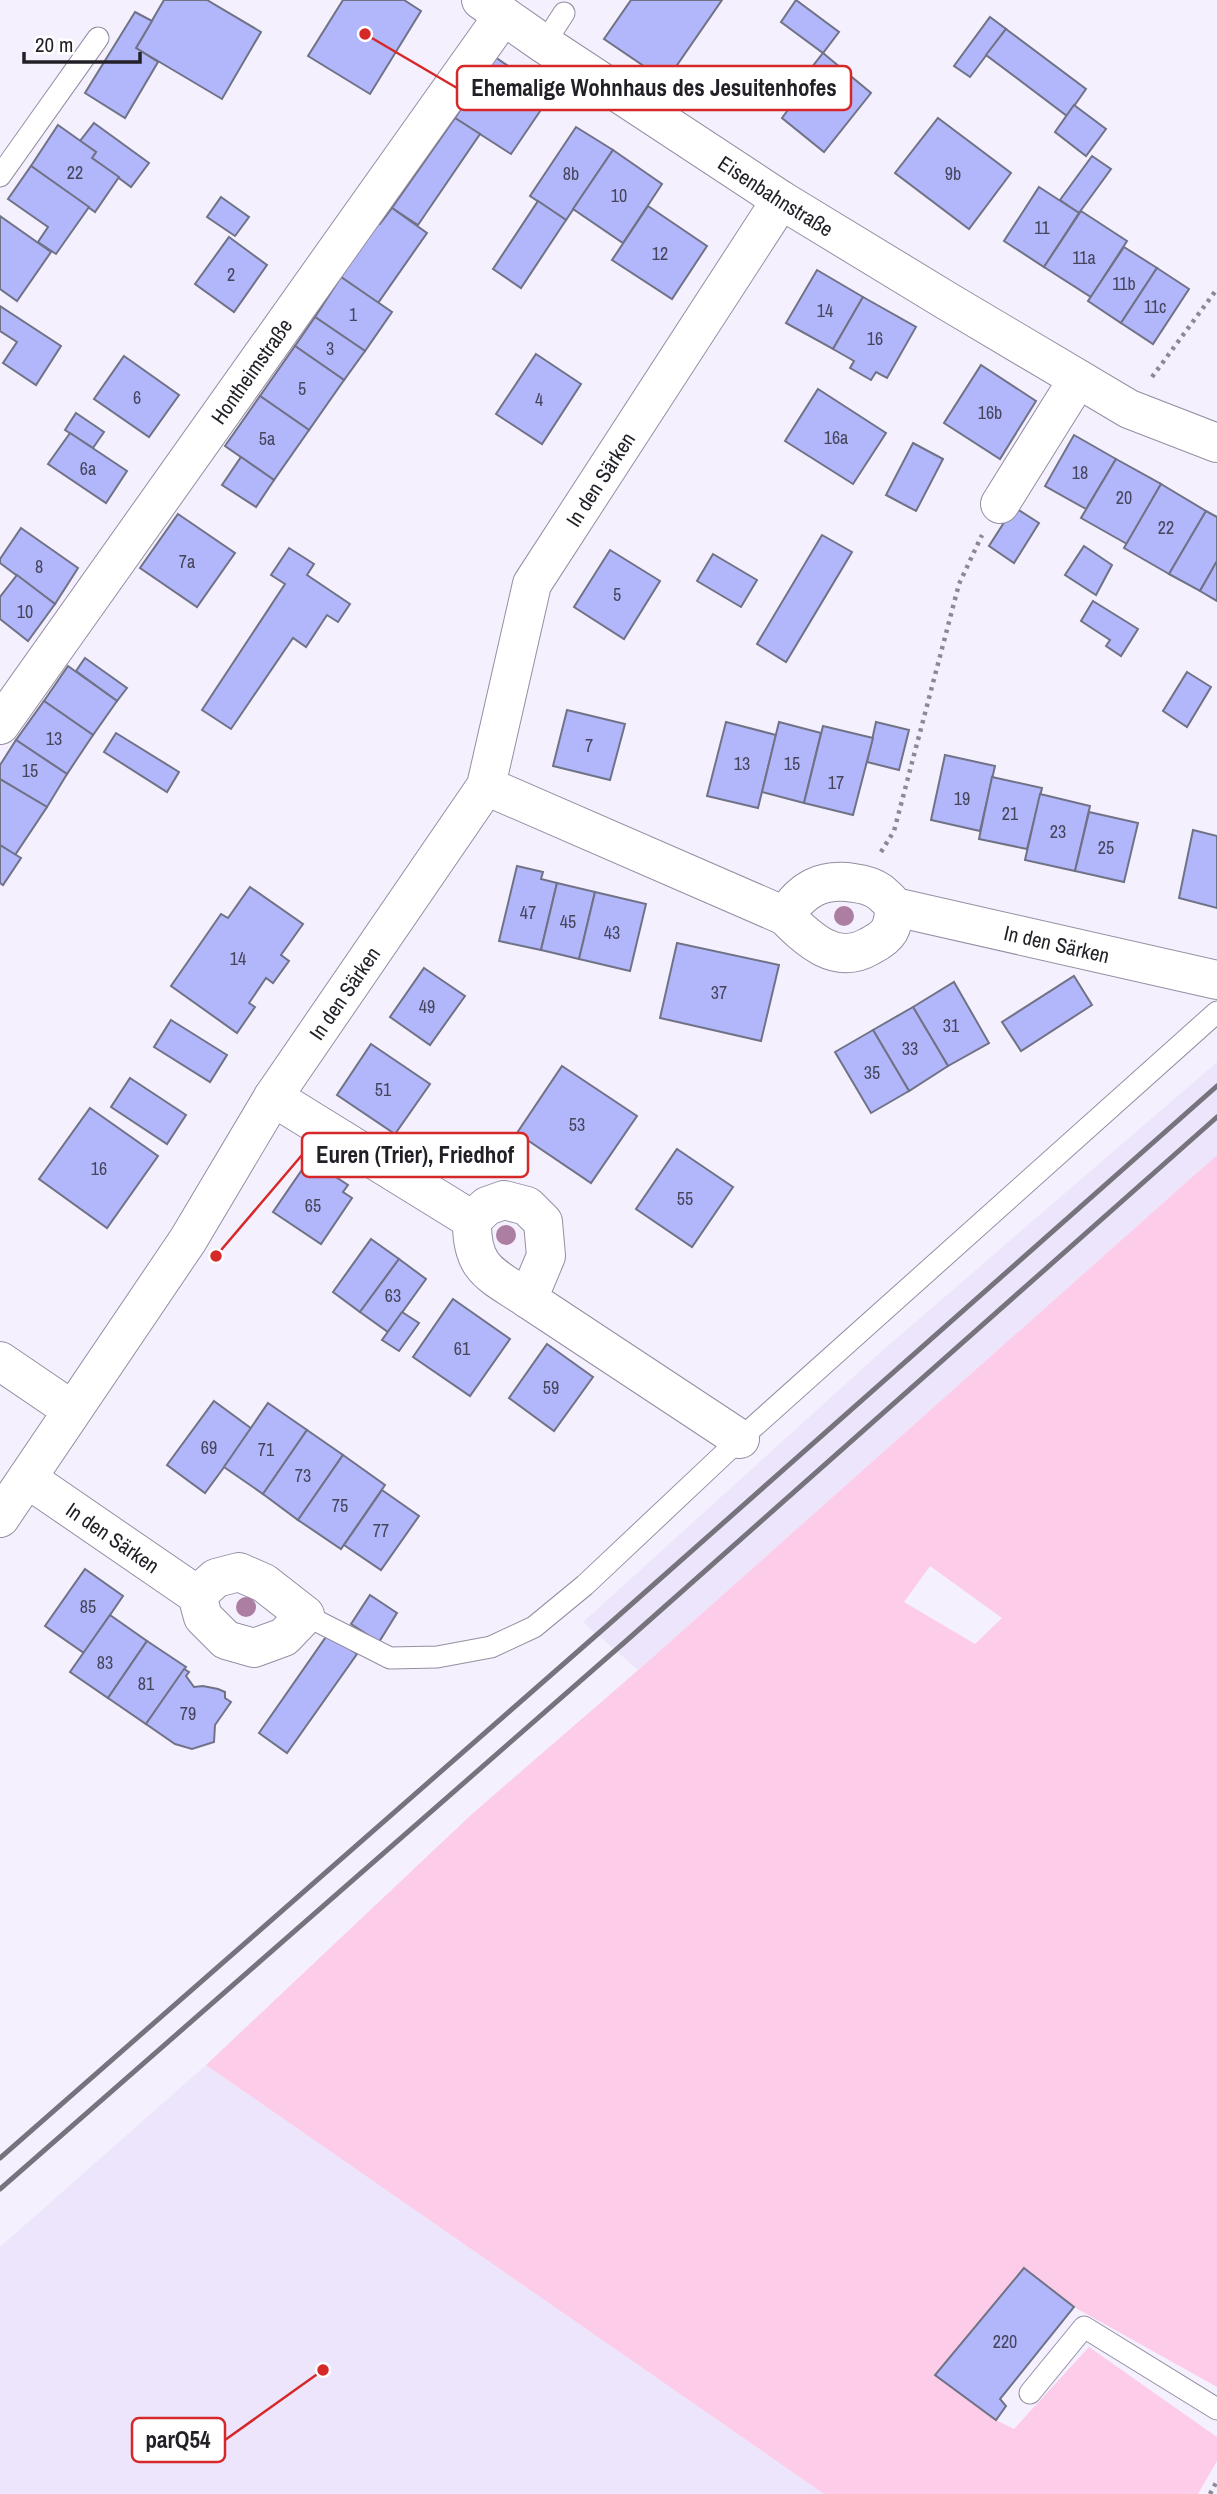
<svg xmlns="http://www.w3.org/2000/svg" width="1217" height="2494" font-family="'Archivo Narrow',sans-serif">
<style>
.built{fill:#ede5fc}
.green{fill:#fdcce8;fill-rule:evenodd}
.building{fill:#b2b7fc;stroke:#707286;stroke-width:2}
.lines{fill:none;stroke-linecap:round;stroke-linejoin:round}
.service-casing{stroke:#958ea2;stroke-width:23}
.minor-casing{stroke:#958ea2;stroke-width:40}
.tertiary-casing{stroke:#958ea2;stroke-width:40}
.path{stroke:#8d8994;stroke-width:4.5;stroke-dasharray:3.5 5;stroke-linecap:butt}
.service{stroke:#fff;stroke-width:21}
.minor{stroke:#fff;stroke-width:38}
.tertiary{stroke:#fff;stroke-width:38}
.rail{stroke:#77737d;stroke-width:5}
.tree{fill:#ac7ea2}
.labels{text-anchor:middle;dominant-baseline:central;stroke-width:7;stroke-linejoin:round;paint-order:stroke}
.number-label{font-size:18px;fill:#46455c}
.street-label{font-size:21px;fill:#221f27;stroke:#fff}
.leader{fill:none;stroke:#d62828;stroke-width:2.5}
.callout-dot{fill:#d62828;stroke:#fff;stroke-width:2.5}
.callout{fill:#fff;stroke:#d62828;stroke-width:2.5}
.callout-label{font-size:23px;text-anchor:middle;font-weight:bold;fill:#221f27}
</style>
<rect width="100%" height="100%" fill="#f5f0fe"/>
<g class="built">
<polygon points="1217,1062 1217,1155 644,1665 638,1670 583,1622 883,1350"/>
<polygon points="206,2065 824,2494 0,2494 0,2247"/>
</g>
<path class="green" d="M1217,1155V2387L1074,2307L1024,2268L996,2420L1014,2429L1089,2347L1217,2437V2461L1198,2494H824L206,2065L472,1814L644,1665ZM930,1566L1002,1618L975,1644L904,1602Z"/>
<g class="building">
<polygon points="164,0 207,0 261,32 222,99 136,48"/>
<polygon points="343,0 404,0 421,11 370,94 308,56"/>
<polygon points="631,0 722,0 666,81 604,39"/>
<polygon points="796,0 839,32 823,53 781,22"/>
<polygon points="135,12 152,21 136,48 158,62 125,118 85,93"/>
<polygon points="990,17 1006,29 970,77 954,66"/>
<polygon points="1006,29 1086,89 1067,116 986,55"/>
<polygon points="823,53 871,93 824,152 782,118 790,107 784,103"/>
<polygon points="495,57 551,95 511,154 455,118"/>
<polygon points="1074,105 1106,129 1086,156 1055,132"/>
<polygon points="455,118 480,134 418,225 392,208"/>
<polygon points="938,118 1011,173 969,229 895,173"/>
<polygon points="94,123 149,163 131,187 92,158 96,152 80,141"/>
<polygon points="58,125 96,152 92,158 119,177 95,212 31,166"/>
<polygon points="576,127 613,150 566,220 530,196"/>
<polygon points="613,150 662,184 623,243 573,209"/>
<polygon points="1092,156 1111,169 1079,213 1060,200"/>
<polygon points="31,166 89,207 56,254 38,242 48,227 8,199"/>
<polygon points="1039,187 1079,213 1044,267 1004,241"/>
<polygon points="221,197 249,217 235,236 207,217"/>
<polygon points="538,201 566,220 521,288 493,269"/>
<polygon points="648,206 707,246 672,299 612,260"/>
<polygon points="392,208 427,233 378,303 341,277 371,218 380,224"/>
<polygon points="1081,211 1127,241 1091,297 1044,267"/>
<polygon points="0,216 51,252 17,301 0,289"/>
<polygon points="229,237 267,265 234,312 195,284"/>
<polygon points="1124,247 1157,268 1121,323 1088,301"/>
<polygon points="1157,268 1189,289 1153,344 1121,323"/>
<polygon points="817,270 863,297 833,349 786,323"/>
<polygon points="341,277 392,312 365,351 315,317"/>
<polygon points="863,297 916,327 887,378 876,372 871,380 850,368 854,361 833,349"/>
<polygon points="0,306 61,346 36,385 3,363 17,342 0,331"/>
<polygon points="315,317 365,351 344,380 295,346"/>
<polygon points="295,346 344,380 309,430 260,396"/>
<polygon points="536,354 581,384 542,444 496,414"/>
<polygon points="124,356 179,395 149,437 94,399"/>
<polygon points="981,365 1036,401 1000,459 944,423"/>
<polygon points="818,389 886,433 853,484 785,441"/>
<polygon points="260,396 309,430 274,480 225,446"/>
<polygon points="76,413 104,432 93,448 65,430"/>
<polygon points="70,433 127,471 106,503 48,464"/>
<polygon points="1074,435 1116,459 1086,509 1045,486"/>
<polygon points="913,443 943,459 916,511 886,495"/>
<polygon points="241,457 274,480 256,507 222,485"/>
<polygon points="1116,459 1161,484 1127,544 1081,518"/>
<polygon points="1161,484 1206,511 1169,574 1124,548"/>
<polygon points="1014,507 1039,523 1014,563 989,546"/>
<polygon points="1206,511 1217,517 1217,561 1200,591 1169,574"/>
<polygon points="178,514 235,553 197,607 140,568"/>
<polygon points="21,528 78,568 55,604 0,563 0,559"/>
<polygon points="822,535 852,552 786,662 757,644"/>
<polygon points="1084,546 1112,565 1096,595 1065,575"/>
<polygon points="289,548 314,564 307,575 350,604 338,622 327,615 306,647 293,638 231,729 202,710 285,584 271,575"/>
<polygon points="610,550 660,581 624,639 574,607"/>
<polygon points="713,554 757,580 741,607 697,581"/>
<polygon points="1217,561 1217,601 1200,591"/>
<polygon points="17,575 55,604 28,641 0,619 0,597"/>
<polygon points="1093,601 1138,629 1121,656 1106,646 1110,640 1081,621"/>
<polygon points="85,658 127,688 117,701 76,671"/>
<polygon points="68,666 117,701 93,735 44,701"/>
<polygon points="1187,672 1211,687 1187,727 1163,711"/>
<polygon points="44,701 93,735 67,774 16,740"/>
<polygon points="567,710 625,724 610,780 553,766"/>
<polygon points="726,722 776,735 758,808 707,796"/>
<polygon points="779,722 821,733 804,803 762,792"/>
<polygon points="876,722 909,730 899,770 867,762"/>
<polygon points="823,726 873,738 853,815 804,803"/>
<polygon points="116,733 179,772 167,792 104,752"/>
<polygon points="16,740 67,774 47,807 0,779 0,765"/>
<polygon points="945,755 995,766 980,831 931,820"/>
<polygon points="992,777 1042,788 1027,849 979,839"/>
<polygon points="0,779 47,807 15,855 0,845"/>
<polygon points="1040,794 1090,806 1075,871 1025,860"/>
<polygon points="1089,812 1138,823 1124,882 1075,871"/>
<polygon points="1193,830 1217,836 1217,908 1179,898"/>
<polygon points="0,845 21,858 3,885 0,883"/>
<polygon points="517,866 543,872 541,879 557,883 541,950 499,941"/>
<polygon points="557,883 595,892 579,959 541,950"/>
<polygon points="250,887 303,924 281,955 289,961 273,983 266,978 249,1003 255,1007 237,1033 171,986 221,914 228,918"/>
<polygon points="595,892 646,904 630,971 579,959"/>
<polygon points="677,943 779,965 761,1041 660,1018"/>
<polygon points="424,968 465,996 430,1045 390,1017"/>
<polygon points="1074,976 1092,1005 1021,1051 1002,1022"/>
<polygon points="954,982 989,1043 948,1066 913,1007"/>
<polygon points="913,1007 948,1066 909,1091 873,1030"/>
<polygon points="171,1020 227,1055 210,1082 154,1047"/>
<polygon points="873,1030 909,1091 871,1113 835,1052"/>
<polygon points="371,1044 430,1084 395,1134 337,1095"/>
<polygon points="562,1066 637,1116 591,1183 517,1133"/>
<polygon points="130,1078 186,1115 167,1144 111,1107"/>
<polygon points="90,1108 158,1156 107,1228 39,1179"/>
<polygon points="677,1149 733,1187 692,1247 636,1209"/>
<polygon points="306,1164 322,1175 325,1170 348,1185 343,1192 352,1198 321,1244 273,1212"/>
<polygon points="371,1239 399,1259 360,1312 333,1292"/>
<polygon points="399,1259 426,1279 388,1332 360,1312"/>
<polygon points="453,1299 510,1339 470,1396 413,1357"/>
<polygon points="402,1312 419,1323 399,1351 382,1340"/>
<polygon points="547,1344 593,1377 554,1431 509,1398"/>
<polygon points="214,1401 252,1429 205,1493 167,1465"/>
<polygon points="268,1403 307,1430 263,1494 224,1467"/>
<polygon points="307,1430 343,1455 298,1520 263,1494"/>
<polygon points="343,1455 385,1485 341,1549 298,1520"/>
<polygon points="382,1490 419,1516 381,1570 344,1545"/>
<polygon points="85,1569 123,1596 84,1653 45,1626"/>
<polygon points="370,1595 397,1613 379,1642 351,1624"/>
<polygon points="110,1615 147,1641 108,1698 70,1672"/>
<polygon points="328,1634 357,1654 287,1753 259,1733"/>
<polygon points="147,1641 186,1667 146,1724 108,1698"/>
<polygon points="184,1669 189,1672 186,1676 194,1687 203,1686 218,1689 225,1692 225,1698 231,1702 215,1725 214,1742 192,1749 175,1744 146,1724"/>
<polygon points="1024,2268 1074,2307 1000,2399 1006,2406 996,2420 935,2375"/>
</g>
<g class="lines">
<g class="service-casing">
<g id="service">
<polyline points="544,44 564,13"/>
<polyline points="0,176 98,38"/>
<polyline points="305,1615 390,1658 437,1657 491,1647 534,1627 585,1585 740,1439 1217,1012"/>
<polyline points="1030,2393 1084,2327 1217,2409"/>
</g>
</g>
<g class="minor-casing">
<g id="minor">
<polyline points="1000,504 1078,379"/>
<path id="s1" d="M0,725L503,16"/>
<path id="s2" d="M486,786L785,916C802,889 822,878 854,883C862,884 873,887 880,892C885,896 891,902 895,907L1217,980"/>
<path d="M785,916C809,940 836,966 870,946C891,935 892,929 895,907"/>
<polyline points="273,1097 472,1220 487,1206 504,1200 527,1206 543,1222 546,1256 528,1299 740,1439"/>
<path d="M472,1220C471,1270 491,1274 528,1299"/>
<polyline points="0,1361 72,1410"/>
<path id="s3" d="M28,1479L197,1595L203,1617L226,1640L254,1648L284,1637L305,1615L264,1583L239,1572L216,1578L197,1595"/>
<path id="s4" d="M0,1518L188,1240L273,1097L486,786L532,584L781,200"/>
</g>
</g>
<g class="tertiary-casing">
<g id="tertiary">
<path id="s5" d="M481,0L544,44L781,200L947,301L1129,409L1217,443"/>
</g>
</g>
<g class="path">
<polyline points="1152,377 1217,289"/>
<polyline points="881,852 894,831 959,584 982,535"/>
<polyline points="1210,2494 1217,2481"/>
</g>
<use href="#service" class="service"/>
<use href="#minor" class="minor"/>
<use href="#tertiary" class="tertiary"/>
<g class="rail">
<polyline points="0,2158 608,1625 1217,1086"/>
<polyline points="0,2189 626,1641 1217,1117"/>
</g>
</g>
<g class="tree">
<circle cx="844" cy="916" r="10"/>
<circle cx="506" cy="1235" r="10"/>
<circle cx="246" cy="1607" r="10"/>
</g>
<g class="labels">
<g class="number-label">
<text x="75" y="172">22</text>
<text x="571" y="173">8b</text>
<text x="953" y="173">9b</text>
<text x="619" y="195">10</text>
<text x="1042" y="227">11</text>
<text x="660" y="253">12</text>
<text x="1084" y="257">11a</text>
<text x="231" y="274">2</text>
<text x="1124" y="283">11b</text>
<text x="1155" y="306">11c</text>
<text x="825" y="310">14</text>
<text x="353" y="314">1</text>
<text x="875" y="338">16</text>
<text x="330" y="348">3</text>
<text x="302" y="388">5</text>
<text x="137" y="397">6</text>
<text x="539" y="399">4</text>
<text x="990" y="412">16b</text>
<text x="836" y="437">16a</text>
<text x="267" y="438">5a</text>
<text x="88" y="468">6a</text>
<text x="1080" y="472">18</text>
<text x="1124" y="497">20</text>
<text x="1166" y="527">22</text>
<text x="187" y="561">7a</text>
<text x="39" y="566">8</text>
<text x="617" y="594">5</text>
<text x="25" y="611">10</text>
<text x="54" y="738">13</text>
<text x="589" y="745">7</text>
<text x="742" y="763">13</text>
<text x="792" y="763">15</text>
<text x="30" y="770">15</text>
<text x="836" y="782">17</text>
<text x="962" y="798">19</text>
<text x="1010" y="813">21</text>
<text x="1058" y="831">23</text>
<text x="1106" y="847">25</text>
<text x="528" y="912">47</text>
<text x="568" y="921">45</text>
<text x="612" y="932">43</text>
<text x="238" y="958">14</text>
<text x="719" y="992">37</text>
<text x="427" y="1006">49</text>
<text x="951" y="1025">31</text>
<text x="910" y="1048">33</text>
<text x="872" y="1072">35</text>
<text x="383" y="1089">51</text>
<text x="577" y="1124">53</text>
<text x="99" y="1168">16</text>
<text x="685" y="1198">55</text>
<text x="313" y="1205">65</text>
<text x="393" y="1295">63</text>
<text x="462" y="1348">61</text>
<text x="551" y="1387">59</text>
<text x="209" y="1447">69</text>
<text x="266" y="1449">71</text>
<text x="303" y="1475">73</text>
<text x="340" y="1505">75</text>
<text x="381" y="1530">77</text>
<text x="88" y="1606">85</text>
<text x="105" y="1662">83</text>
<text x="146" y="1683">81</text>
<text x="188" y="1713">79</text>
<text x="1005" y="2341">220</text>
</g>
<g class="street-label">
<text stroke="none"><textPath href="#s5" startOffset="354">Eisenbahnstraße</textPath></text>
<text stroke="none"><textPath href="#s1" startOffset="434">Hontheimstraße</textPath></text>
<text stroke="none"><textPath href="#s4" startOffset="1211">In den Särken</textPath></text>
<text stroke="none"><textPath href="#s2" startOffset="623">In den Särken</textPath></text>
<text stroke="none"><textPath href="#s4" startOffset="628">In den Särken</textPath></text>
<text stroke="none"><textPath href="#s3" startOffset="103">In den Särken</textPath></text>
</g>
</g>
<path class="leader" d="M365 34L457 88M216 1256L302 1155M323 2370L225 2440"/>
<g class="callout-dot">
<circle cx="365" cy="34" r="7"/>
<circle cx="216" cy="1256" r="7"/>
<circle cx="323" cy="2370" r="7"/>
</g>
<g class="callout">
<rect x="457" y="66" width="394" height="44" rx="7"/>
<rect x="302" y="1133" width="226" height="44" rx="7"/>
<rect x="132" y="2418" width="93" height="44" rx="7"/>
</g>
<g class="callout-label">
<text x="654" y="96">Ehemalige Wohnhaus des Jesuitenhofes</text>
<text x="415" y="1163">Euren (Trier), Friedhof</text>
<text x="178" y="2448">parQ54</text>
</g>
<path d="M24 52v10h116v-10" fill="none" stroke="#221f27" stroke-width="3.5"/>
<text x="35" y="52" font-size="21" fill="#221f27" stroke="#ffffff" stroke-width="5" paint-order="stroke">20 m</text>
</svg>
